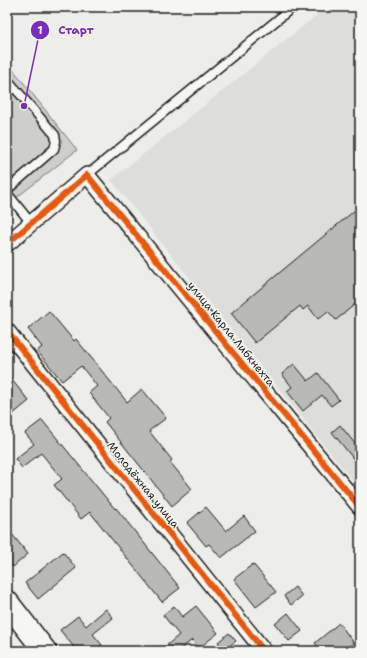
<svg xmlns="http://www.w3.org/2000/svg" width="367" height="658" font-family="'Shantell Sans',sans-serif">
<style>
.built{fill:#ddddda}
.green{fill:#cececb;stroke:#757574}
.building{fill:#b9b9b6;stroke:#1c1c1c}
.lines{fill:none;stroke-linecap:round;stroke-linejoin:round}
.lane-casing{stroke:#1c1c1c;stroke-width:11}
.street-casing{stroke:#1c1c1c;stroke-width:18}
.secondary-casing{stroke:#1c1c1c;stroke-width:25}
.lane{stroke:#f6f6f2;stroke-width:8}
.street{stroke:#f6f6f2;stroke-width:15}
.secondary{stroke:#f6f6f2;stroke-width:22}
.cycleway-casing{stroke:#f6f6f2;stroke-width:8}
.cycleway{stroke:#e8590c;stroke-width:6}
.labels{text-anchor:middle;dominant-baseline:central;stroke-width:3;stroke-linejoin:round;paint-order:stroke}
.street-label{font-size:11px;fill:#1c1c1c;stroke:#f6f6f2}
.leader{fill:none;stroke:#7b2cbf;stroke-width:1.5}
.callout-dot{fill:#7b2cbf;stroke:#f6f6f2;stroke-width:1.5}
.mark-label{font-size:12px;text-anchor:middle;font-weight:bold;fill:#fff}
.callout-label{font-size:12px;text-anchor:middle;font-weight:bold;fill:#7b2cbf;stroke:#f6f6f2;stroke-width:3;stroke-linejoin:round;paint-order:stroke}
</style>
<rect width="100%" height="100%" fill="#edede9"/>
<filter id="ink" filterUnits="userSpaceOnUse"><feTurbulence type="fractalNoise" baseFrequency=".025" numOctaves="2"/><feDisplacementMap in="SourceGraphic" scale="8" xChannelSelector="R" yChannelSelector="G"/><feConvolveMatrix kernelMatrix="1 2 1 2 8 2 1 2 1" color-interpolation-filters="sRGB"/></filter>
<g filter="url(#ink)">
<polygon class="built" points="327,7 360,7 360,490 111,180"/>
<polygon class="green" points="7,62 77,150 7,205"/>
<g class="building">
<polygon points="360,206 360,300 336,320 328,311 318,319 308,306 303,310 300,306 255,343 231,313"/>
<polygon points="49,311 74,341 76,339 127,402 142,389 166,418 149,431 172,460 170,462 192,489 172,506 105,422 109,418 89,393 97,386 81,366 62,381 37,351 42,347 28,329"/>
<polygon points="294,364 308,381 318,373 339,400 331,406 322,395 303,411 287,391 292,387 282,374"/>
<polygon points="7,374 29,401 7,419"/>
<polygon points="42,420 115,509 116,508 180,588 162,602 90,512 81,519 54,485 62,479 41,453 22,468 15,459 34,444 25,433"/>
<polygon points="340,425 360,450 360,467 332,432"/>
<polygon points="206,507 226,531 244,516 255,531 221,558 209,544 206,546 187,523"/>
<polygon points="7,528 28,554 13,567 7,560"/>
<polygon points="63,552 76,568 38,599 25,583"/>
<polygon points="253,564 276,592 256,607 234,579"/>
<polygon points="295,587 302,596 291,605 284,596"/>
<polygon points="174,606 182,617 196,606 218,633 199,648 192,640 178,651 160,651 179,635 163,615"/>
<polygon points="106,609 113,618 93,634 102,645 94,651 77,651 60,630 78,616 86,626"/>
<polygon points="288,613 302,631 289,641 275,624"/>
<polygon points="339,623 354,643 344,651 321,651 315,643"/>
<polygon points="229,633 236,641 224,650 218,642"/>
</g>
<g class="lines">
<g class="lane-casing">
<g id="lane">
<polyline points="7,79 55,135 56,141 54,149 7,190"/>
<polyline points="87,175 293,7"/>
<polyline points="7,193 31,223"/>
</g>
</g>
<g class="street-casing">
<g id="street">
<polyline points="7,244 87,175 360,507"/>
<polyline points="7,331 264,651"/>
</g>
</g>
<g class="secondary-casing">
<polyline id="secondary" points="7,602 45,651"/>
</g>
<use href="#lane" class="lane"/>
<use href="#street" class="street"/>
<use href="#secondary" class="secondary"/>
<g class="cycleway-casing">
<g id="cycleway">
<polyline points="7,244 87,175 360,507"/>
<polyline points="7,331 264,651"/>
</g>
</g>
<use href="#cycleway" class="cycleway"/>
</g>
</g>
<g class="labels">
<g class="street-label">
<text transform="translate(231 334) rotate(51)">улица Карла Либкнехта</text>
<text transform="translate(143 485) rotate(51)">Молодёжная улица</text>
</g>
</g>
<path class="leader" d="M24 106L40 30"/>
<g class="callout-dot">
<circle cx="24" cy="106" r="4"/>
<circle cx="40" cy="30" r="10"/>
</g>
<g class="mark-label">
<text x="40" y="34">1</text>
</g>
<g class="callout-label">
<text x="76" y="34">Старт</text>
</g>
<rect width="367" height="658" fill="none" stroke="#f6f6f2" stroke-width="24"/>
<rect x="12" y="12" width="343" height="634" fill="none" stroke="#1c1c1c" stroke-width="1.5" filter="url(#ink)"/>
</svg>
